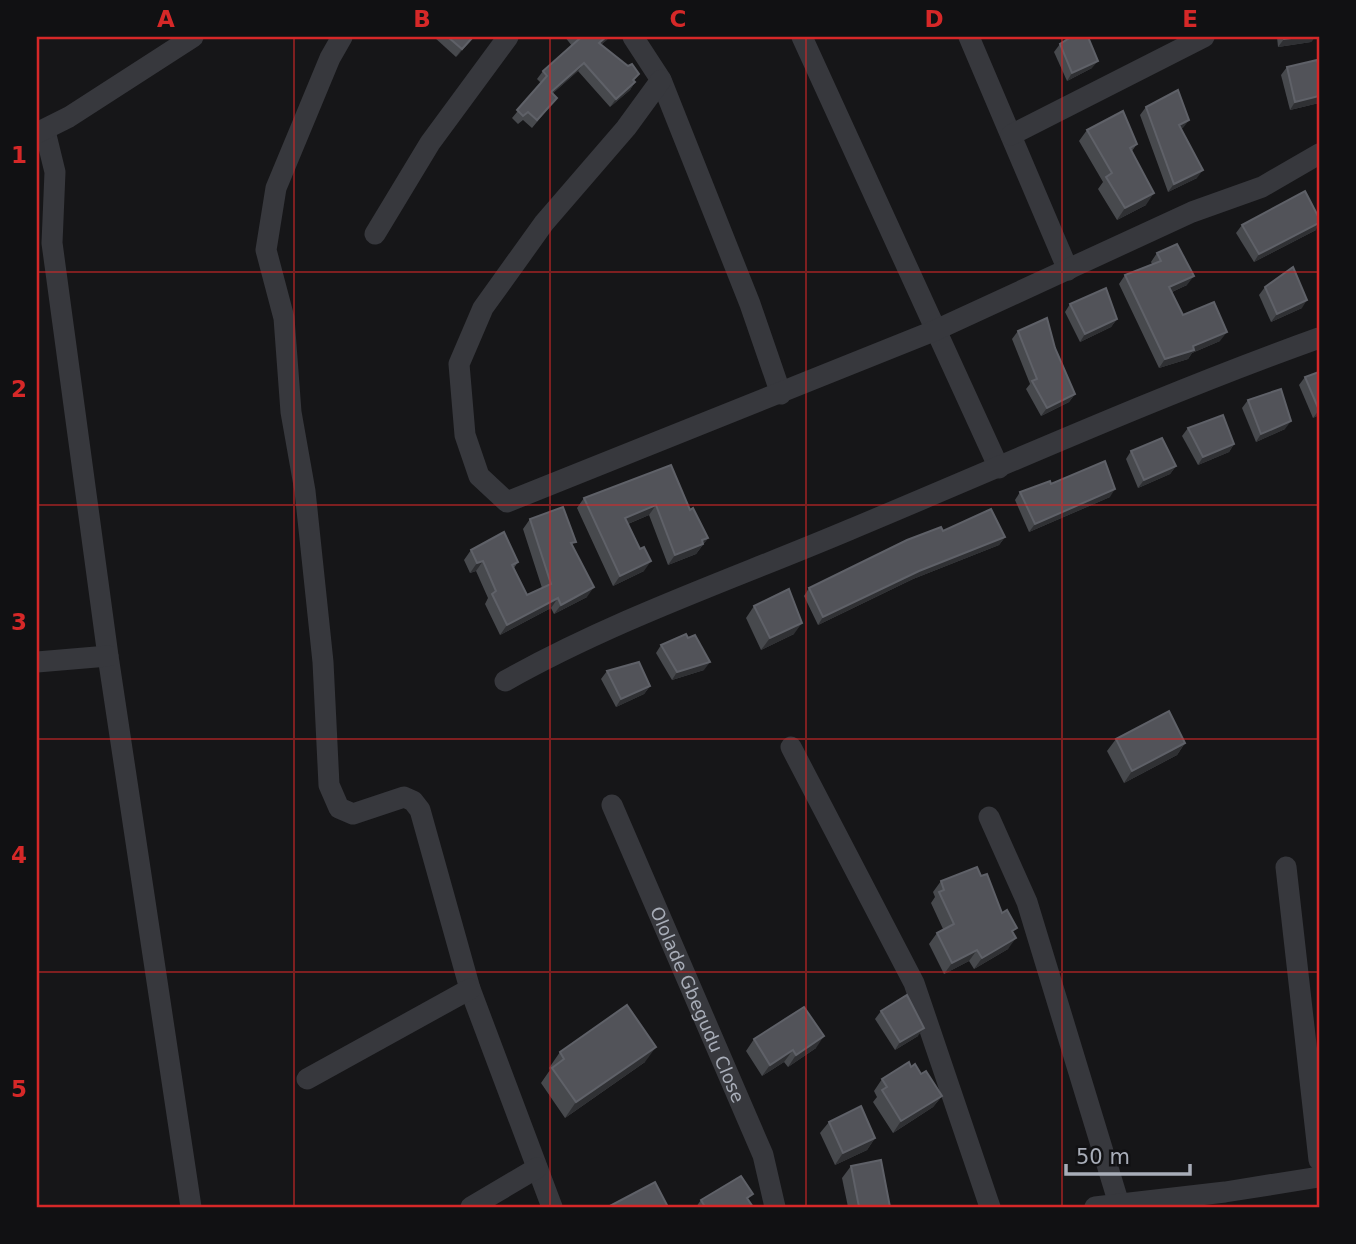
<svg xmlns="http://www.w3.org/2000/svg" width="1356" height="1244" font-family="'DejaVu Sans',sans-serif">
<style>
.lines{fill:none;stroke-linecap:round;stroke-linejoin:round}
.minor{stroke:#37383d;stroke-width:21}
.wall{fill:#47494d}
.shaded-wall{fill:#2f3033}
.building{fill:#525359;stroke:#5f6168;stroke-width:2}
.grid{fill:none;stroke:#d62828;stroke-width:2;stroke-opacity:0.55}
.labels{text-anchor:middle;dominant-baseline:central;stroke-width:6;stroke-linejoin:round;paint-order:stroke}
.street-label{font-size:18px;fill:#a8adb8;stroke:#111113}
.neatline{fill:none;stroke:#d62828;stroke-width:2.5}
.grid-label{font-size:23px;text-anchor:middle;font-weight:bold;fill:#d62828}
</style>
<rect width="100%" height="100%" fill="#161618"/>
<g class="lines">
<g class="minor">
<polyline points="342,37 330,58 276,188 266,250 284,318 291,412 305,491 323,662 329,785 339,808 353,814 404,797 413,801 420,810 470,989 552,1207"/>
<polyline points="633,37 661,80 750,304 781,394"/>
<polyline points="802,37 999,468"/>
<polyline points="969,37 1068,270"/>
<polyline points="661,80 626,128 544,223 483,308 459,364 465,435 479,476 507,502 936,330 1192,212 1262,187 1319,154"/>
<polyline points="45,131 55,172 52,243 108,656 191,1207"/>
<polyline points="37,133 69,117 193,37"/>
<polyline points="1011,135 1204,37"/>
<polyline points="375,234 430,143 508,37"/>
<polyline points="37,662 108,656"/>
<path d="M505,681C615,619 733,579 849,530C1005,465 1160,395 1319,338"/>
<polyline points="791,747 914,983 990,1207"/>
<path id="s1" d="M612,805L763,1155L775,1207"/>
<polyline points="989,817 1027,902 1119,1204"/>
<polyline points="1286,867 1319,1160"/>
<polyline points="307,1079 470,989"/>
<polyline points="471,1207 537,1168"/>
<polyline points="1095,1207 1225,1192 1319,1177"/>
</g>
</g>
<g class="wall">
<polygon points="434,37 474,37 456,57"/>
<polygon points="565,37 609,37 601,45 635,82 630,90 610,107 578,71 552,94 551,105 532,128 523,120 518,124 512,118 541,83 537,79 543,71 572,46"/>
<polygon points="1277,37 1315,37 1311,42 1278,47"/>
<polygon points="1060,44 1092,68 1067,81 1054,52"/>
<polygon points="1287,67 1319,103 1290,110 1281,75"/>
<polygon points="1146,107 1189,120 1181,129 1197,178 1168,192 1140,115"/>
<polygon points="1087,130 1137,144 1132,151 1146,205 1117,220 1098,189 1103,182 1079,141"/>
<polygon points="1242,225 1316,230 1254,262 1236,233"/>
<polygon points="1157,253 1187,285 1172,292 1183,315 1220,341 1192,353 1188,359 1159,368 1119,284 1125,275 1152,264 1151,262"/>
<polygon points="1265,287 1302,308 1271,322 1259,295"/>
<polygon points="1070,304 1117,319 1111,327 1080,342 1065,312"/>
<polygon points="1018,331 1055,348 1075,394 1069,402 1041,416 1026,389 1030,384 1012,339"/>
<polygon points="1319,372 1319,415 1313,418 1299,385 1305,377"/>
<polygon points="1248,400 1285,429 1256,442 1242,408"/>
<polygon points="1188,428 1234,444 1229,452 1198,465 1182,436"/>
<polygon points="1131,451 1176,466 1170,474 1138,488 1126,459"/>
<polygon points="1051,484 1110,497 1029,532 1015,500 1020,492"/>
<polygon points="584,498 690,510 708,538 696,554 668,565 649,515 628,524 644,571 613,586 577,508"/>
<polygon points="530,519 573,546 587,597 554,614 551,608 500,635 485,604 488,598 476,571 470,573 464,560 471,550 518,562 514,568 527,595 542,588 523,529"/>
<polygon points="943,531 1005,537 999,545 913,579 818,625 804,596 809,588"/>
<polygon points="754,606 794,634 761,650 746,618"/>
<polygon points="661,645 704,670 672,680 656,653"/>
<polygon points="607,671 650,686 644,694 616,707 601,679"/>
<polygon points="1116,739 1185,743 1177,755 1124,783 1107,751"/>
<polygon points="981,876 1013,934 1008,949 974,969 969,961 944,974 929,944 937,933 943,929 931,903 935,897 933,892 941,881"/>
<polygon points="881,1011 918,1036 895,1050 875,1019"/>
<polygon points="754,1039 816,1048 788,1067 784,1062 762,1076 746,1051"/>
<polygon points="560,1052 645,1062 565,1118 541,1083 550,1070 549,1068"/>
<polygon points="911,1067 921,1074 942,1096 933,1107 893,1133 873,1102 877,1097 874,1091 882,1079"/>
<polygon points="829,1122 875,1138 867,1150 835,1165 820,1133"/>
<polygon points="851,1166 890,1207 848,1207 842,1178"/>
<polygon points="701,1200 748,1200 753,1207 696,1207"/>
</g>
<g class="shaded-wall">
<polygon points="473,37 474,37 456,57 462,49"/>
<polygon points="606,37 609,37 607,40 593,51 599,43"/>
<polygon points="1299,37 1315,37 1311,42 1278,47 1284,39"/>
<polygon points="1098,61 1092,68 1067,81 1072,73"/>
<polygon points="584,63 578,71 545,100 551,92"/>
<polygon points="635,82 630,90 610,107 616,99"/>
<polygon points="1319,96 1319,103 1290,110 1295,102"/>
<polygon points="1189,120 1183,128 1174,133 1179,125"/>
<polygon points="1203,170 1197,178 1168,192 1174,184"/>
<polygon points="1154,193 1146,205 1117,220 1125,208"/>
<polygon points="1319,223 1316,230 1254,262 1259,254"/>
<polygon points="1194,276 1187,285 1163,296 1169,287"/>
<polygon points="1307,300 1302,308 1271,322 1277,314"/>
<polygon points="1117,319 1111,327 1080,342 1085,334"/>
<polygon points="1227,332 1220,341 1192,353 1188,359 1159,368 1165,359"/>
<polygon points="1075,394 1069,402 1041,416 1047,408"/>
<polygon points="1319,410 1319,415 1313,418"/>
<polygon points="1291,421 1285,429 1256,442 1261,434"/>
<polygon points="1234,444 1229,452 1198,465 1203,457"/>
<polygon points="1176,466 1170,474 1138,488 1144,480"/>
<polygon points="1115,489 1110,497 1029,532 1035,524"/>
<polygon points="656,505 649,515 618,528 625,518"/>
<polygon points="1005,537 999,545 913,579 818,625 823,617 919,571"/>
<polygon points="708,538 696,554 668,565 675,555"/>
<polygon points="483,561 476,571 470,573 477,563"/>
<polygon points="651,561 644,571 613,586 620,576"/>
<polygon points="594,587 587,597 554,614 561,605"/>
<polygon points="558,598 551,608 500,635 507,625"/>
<polygon points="802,623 794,634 761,650 770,638"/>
<polygon points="710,662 704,670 672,680 677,672"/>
<polygon points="650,686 644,694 616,707 621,699"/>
<polygon points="1185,743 1177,755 1124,783 1132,771"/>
<polygon points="1016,938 1008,949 974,969 982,958"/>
<polygon points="977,950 969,961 944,974 952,963"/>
<polygon points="924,1028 918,1036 895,1050 900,1042"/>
<polygon points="824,1036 816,1048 788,1067 796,1055"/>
<polygon points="656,1047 645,1062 565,1118 576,1102"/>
<polygon points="793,1050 784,1062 762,1076 770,1065"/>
<polygon points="942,1096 933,1107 893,1133 901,1121"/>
<polygon points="875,1138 867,1150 835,1165 843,1153"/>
</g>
<g class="building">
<polygon points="448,37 473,37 462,49"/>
<polygon points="576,37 606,37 599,43 628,66 632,64 639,74 633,80 635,82 616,99 584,63 551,92 557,98 537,120 528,112 523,116 517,110 547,76 543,71 579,39"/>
<polygon points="1071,37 1088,37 1098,61 1072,73 1060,44"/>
<polygon points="1283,37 1299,37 1284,39"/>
<polygon points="1317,60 1319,67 1319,96 1295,102 1287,67"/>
<polygon points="1178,90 1189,120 1179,125 1203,170 1174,184 1146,107"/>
<polygon points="1123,111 1137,144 1130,148 1154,193 1125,208 1106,177 1112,173 1087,130"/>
<polygon points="1305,191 1319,218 1319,223 1259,254 1242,225"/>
<polygon points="1177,244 1194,276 1169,287 1183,315 1214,302 1227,332 1193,346 1194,350 1165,359 1125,275 1161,261 1157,253"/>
<polygon points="1293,267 1307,300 1277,314 1265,287"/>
<polygon points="1106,288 1117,319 1085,334 1070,304"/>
<polygon points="1047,318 1055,348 1075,394 1047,408 1032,381 1037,379 1018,331"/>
<polygon points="1319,372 1319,410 1305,377"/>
<polygon points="1281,389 1291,421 1261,434 1248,400"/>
<polygon points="1223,415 1234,444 1203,457 1188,428"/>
<polygon points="1162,438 1176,466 1144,480 1131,451"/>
<polygon points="1105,461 1115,489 1035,524 1020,492 1050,481 1051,484"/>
<polygon points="671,465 690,510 693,508 708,538 702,540 703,544 675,555 656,505 625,518 640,549 644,547 651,561 620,576 584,498"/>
<polygon points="563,507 576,542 571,543 594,587 561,605 558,598 507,625 492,594 496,591 483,561 477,563 471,550 504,532 518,562 512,565 527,595 551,584 530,519"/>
<polygon points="991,509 1005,537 919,571 823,617 809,588 907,540 941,527 943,531"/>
<polygon points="789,589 802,623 770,638 754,606"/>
<polygon points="686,634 688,638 695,635 710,662 677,672 661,645"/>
<polygon points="639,662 650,686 621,699 607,671"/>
<polygon points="1169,711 1185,743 1132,771 1116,739"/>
<polygon points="977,867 981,876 987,874 1002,913 1007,910 1017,928 1012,931 1016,938 982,958 977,950 952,963 937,933 954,924 939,892 944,890 941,881"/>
<polygon points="907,995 924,1028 900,1042 881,1011"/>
<polygon points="627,1005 656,1047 576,1102 552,1068 564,1059 560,1052"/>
<polygon points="804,1007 824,1036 796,1055 793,1050 770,1065 754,1039"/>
<polygon points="909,1062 911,1067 915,1064 921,1074 926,1071 942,1096 901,1121 882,1090 887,1087 882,1079"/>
<polygon points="861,1106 875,1138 843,1153 829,1122"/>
<polygon points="881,1160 890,1207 859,1207 851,1166"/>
<polygon points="741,1176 753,1194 747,1198 753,1207 705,1207 701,1200"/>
<polygon points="655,1182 668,1207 608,1207"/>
</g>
<path class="grid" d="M294,37V1207M550,37V1207M806,37V1207M1062,37V1207M37,272H1319M37,505H1319M37,739H1319M37,972H1319"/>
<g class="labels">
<g class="street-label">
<text stroke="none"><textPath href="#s1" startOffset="217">Ololade Gbegudu Close</textPath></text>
</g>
</g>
<rect width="1356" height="1244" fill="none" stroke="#111113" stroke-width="77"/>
<path d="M1066 1164v10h124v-10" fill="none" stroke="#a8adb8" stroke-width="3.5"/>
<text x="1076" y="1164" font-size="21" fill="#a8adb8" stroke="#111113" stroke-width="5" paint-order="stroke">50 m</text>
<rect x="38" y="38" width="1280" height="1168" class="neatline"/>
<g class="grid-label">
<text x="166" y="27">A</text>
<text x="422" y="27">B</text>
<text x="678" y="27">C</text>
<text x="934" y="27">D</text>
<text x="1190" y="27">E</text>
<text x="19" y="163">1</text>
<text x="19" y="397">2</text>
<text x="19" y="630">3</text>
<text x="19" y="863">4</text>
<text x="19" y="1097">5</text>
</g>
</svg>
